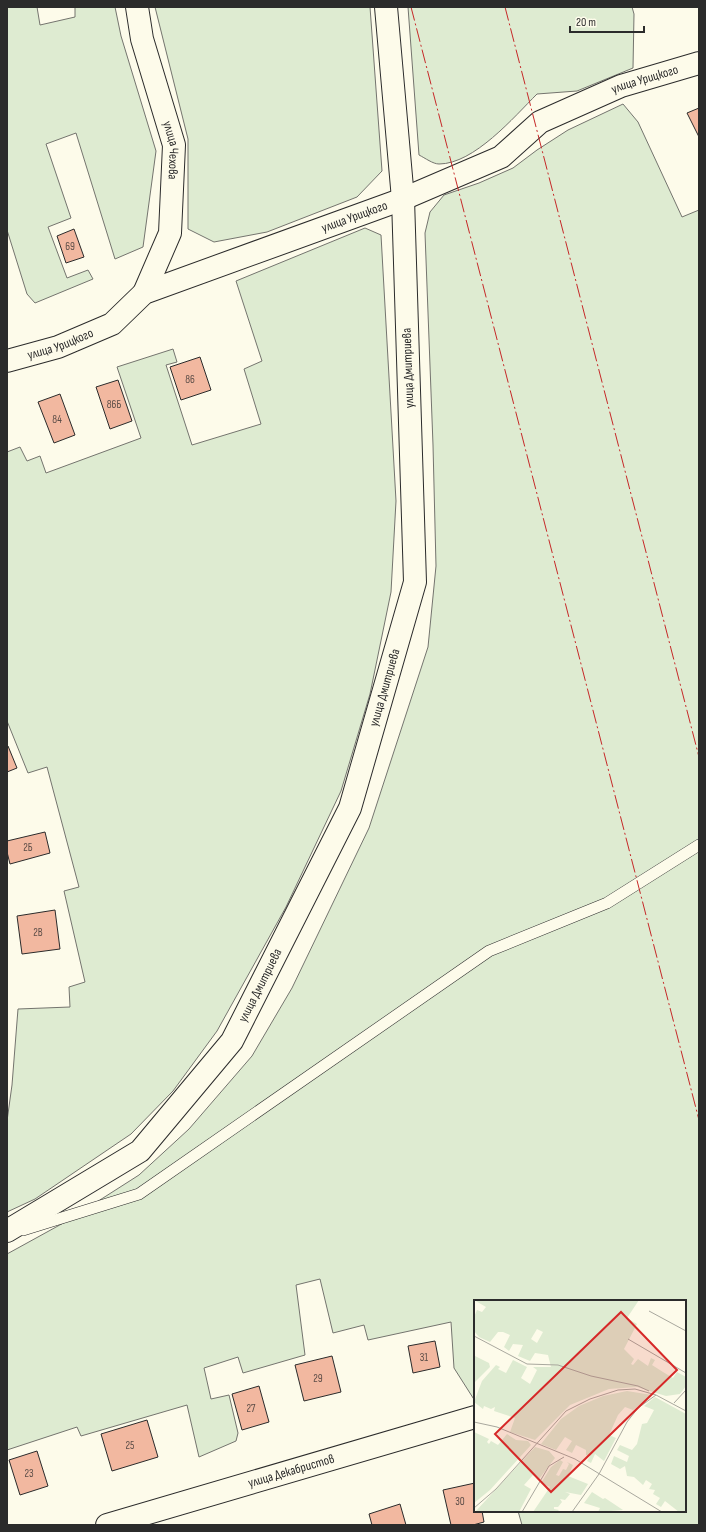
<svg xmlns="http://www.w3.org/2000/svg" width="706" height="1532" font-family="'Sofia Sans Condensed',sans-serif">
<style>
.green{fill:#deebd1;stroke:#74746e}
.building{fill:#f2b8a0;stroke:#2b2b2b}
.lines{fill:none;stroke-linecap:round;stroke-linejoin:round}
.service-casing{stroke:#2b2b2b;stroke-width:12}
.minor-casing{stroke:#2b2b2b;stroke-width:24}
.tertiary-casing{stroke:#2b2b2b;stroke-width:24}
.service{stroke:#fdfbea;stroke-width:11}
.minor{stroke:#fdfbea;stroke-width:22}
.tertiary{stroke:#fdfbea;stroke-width:22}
.power{stroke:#c62828;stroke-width:1;stroke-dasharray:14 3 2 3;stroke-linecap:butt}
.labels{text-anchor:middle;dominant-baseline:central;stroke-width:3;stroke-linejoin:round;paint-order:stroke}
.number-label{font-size:11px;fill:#5d4e48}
.street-label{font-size:13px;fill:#2b2b2b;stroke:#fdfbea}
.inset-road{fill:none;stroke:#a9a89e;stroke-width:1}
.view{fill:#d62828;fill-opacity:0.15;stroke:#d62828;stroke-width:2}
.inset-edge{fill:none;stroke:#2b2b2b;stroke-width:2}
</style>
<rect width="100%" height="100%" fill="#fdfbea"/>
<g class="green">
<polygon points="7,7 37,7 40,25 75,17 75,7 115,7 121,36 156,151 143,247 115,259 76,133 46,144 71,218 48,227 67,278 88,270 93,279 35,303 27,294 7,230"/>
<polygon points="155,7 370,7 382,171 357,197 267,232 214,242 188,229 188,139"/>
<path d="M408,7H632L634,14L633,68L577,91L537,94C514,117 474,164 439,164C433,164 425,158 419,155Z"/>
<polygon points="623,104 638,122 682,217 699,210 699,1525 522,1525 518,1511 685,1511 685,1301 475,1301 475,1401 454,1368 451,1322 368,1340 364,1325 333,1333 320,1279 296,1285 305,1355 243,1373 238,1357 204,1368 211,1399 229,1395 238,1433 236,1441 199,1457 187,1405 81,1436 77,1427 7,1450 7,1254 67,1221 139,1175 189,1129 252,1056 292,988 369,828 428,647 436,566 433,445 425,233 430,212 444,195 479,183 513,168 537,150 568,130"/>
<polygon points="365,228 381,235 396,501 391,592 370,694 341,791 286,907 217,1031 173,1091 131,1134 35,1199 7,1212 7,1121 12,1085 18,1009 70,1007 69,987 85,982 64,891 79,887 47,767 28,773 7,721 7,452 20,447 27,461 40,456 46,473 141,438 117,367 173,349 177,362 166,365 192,445 261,424 244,369 262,361 236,281"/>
</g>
<g class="building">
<polygon points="699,108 699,137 687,113"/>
<polygon points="74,229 84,257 66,263 57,236"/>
<polygon points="200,357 211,390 181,400 170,367"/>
<polygon points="118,380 132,421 110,429 96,387"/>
<polygon points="60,394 75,435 54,443 38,402"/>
<polygon points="7,746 8,746 17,768 7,772"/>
<polygon points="45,832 50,853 10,864 7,852 7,841"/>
<polygon points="55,910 60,949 22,954 17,916"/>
<polygon points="435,1341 440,1367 413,1373 408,1346"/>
<polygon points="332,1356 341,1392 304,1401 295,1365"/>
<polygon points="259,1386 269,1422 242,1430 232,1394"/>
<polygon points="147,1420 158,1457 112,1471 101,1434"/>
<polygon points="37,1451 48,1486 20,1495 9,1460"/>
<polygon points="475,1483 475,1511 482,1511 484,1522 473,1525 451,1525 443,1490"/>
<polygon points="400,1504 406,1525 372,1525 369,1514"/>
</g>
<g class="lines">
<g class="service-casing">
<polyline id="service" points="23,1230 139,1194 489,951 607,903 699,845"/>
</g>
<g class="minor-casing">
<g id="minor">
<path id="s1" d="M137,7L142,39L174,145L170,233L144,293"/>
<path id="s2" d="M7,361L58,347L112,324L144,293L403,199L501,157L540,122L621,86L699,63"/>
<path id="s3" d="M107,1525L475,1417"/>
</g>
</g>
<g class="tertiary-casing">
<g id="tertiary">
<path id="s4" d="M7,1231L140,1151L232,1041L350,808L415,582L403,199L386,7"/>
</g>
</g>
<use href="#service" class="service"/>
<use href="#minor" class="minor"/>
<use href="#tertiary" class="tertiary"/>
<g class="power">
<polyline points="411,7 699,1120"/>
<polyline points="505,7 699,757"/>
</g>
</g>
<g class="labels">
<g class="number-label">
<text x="70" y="246">69</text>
<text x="190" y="379">86</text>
<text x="114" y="404">86Б</text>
<text x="57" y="419">84</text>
<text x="28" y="847">2Б</text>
<text x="38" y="932">2В</text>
<text x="424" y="1357">31</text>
<text x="318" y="1378">29</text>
<text x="251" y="1408">27</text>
<text x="130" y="1445">25</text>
<text x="29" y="1473">23</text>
<text x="460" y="1501">30</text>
</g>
<g class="street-label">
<text stroke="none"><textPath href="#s2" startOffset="704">улица Урицкого</textPath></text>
<text stroke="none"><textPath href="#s1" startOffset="148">улица Чехова</textPath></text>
<text stroke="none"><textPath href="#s2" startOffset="380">улица Урицкого</textPath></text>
<text stroke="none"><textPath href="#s2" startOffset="56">улица Урицкого</textPath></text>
<text transform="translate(408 368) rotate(-92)">улица Дмитриева</text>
<text stroke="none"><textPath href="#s4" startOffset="685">улица Дмитриева</textPath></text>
<text stroke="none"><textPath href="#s4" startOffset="361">улица Дмитриева</textPath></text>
<text stroke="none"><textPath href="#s3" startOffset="192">улица Декабристов</textPath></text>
</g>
</g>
<g transform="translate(474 1300)">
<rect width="212" height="212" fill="#fdfbea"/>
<path d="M0,0H165L153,18L163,24L150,49L160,59L157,64L159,65L164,59L174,66L177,58L181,60L178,65L189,72L199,78L203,72L212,77V86L206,94L192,96L163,87L135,89L96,105L61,140L36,132L41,118L20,111L21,107L17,109L10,106L9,109L0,102L8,81L22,65L26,67L24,69L32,73L39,60L53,67L47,78L56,84L63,70L59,67H77L74,55L61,53L56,61L44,56L49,45L39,44L35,51L30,47L36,35L29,32H24L16,42L5,37L0,31V17L3,10L8,12L12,7ZM63,29L69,32L63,43L57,39ZM0,52L1,56L15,63L16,67L0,83ZM153,91L178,95L159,110L151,107L144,115L135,135L142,138L130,161L121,154L117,163L113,161L116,156L112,155V150L102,145L98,153L92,150L98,141L91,137L82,150L67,144L87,119L105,106L129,96ZM181,97L212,114V212H205L191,201L187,207L182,204L186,198L179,194L181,190L175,189L178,184L172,180L169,185L160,177L153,176L151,166L146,169L137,164L140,156L153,162L155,156L143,150L146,145L158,150L163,144L168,124L173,123L180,110L170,106ZM0,132L15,139L13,142L15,144L17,141L24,145L33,134L42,140L54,141L57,145L16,190L0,203ZM61,147L75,151L81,158L65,179L59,175L50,185L57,189L45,212H1ZM86,160L89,162L82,175L85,176L89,169L92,170L95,164L93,162L99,165L94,176L114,184L107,195L91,192L96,194L91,200L86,199L88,202L84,207H80V209L85,210L83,212H59L76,187L67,183L77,167ZM118,192L129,199L131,198L149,210L124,212L126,208L110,203Z" fill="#deebd1" fill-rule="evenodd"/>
<path class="inset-road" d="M175,11L212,31M0,36L53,64L84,65L117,76L164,86L175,91M154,39L212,73M200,103L212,90M0,122L23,127L101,159L188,212M0,208L22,189L92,111L116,99L144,90L161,89L182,95L212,111M48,212L75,166L90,157M98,212L125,174L153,122L164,108L182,95"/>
<path class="view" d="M147,12L203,70L77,192L21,134Z"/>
<rect width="212" height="212" class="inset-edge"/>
</g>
<rect width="706" height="1532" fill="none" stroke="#2b2b2b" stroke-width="16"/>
<path d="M570 26v6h74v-6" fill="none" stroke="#2b2b2b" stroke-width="2"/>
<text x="576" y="26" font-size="12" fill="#2b2b2b" stroke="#fdfbea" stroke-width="3" paint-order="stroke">20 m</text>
</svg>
